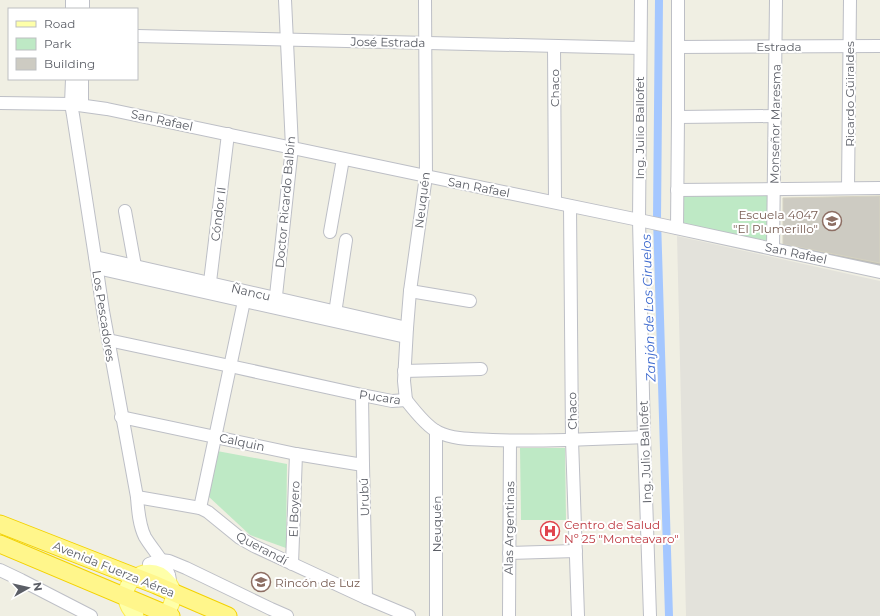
<svg xmlns="http://www.w3.org/2000/svg" width="880" height="616" font-family="Montserrat,sans-serif">
<style>
.industrial{fill:#e3e2db}
.green{fill:#bee9c5}
.shadow{fill:#0003}
.lines{fill:none;stroke-linecap:round;stroke-linejoin:round}
.canal{stroke:#a4c7ff;stroke-width:8}
.building{fill:#cdcbc2;stroke:#d5d2c1}
.minor-casing{stroke:#bdbfc6;stroke-width:14}
.major-casing{stroke:#feeb4f;stroke-width:17}
.highway-casing{stroke:#f3d200;stroke-width:19}
.minor{stroke:#fff;stroke-width:12}
.major{stroke:#feffa9;stroke-width:15}
.highway{stroke:#fff68b;stroke-width:17}
.labels{text-anchor:middle;dominant-baseline:central;stroke-width:4;stroke-linejoin:round;paint-order:stroke}
.street-label{font-size:12px;fill:#5b5e66;stroke:#fff}
.education-label{font-size:12px;fill:#785e54;stroke:#fff;text-anchor:end}
.health-label{font-size:12px;fill:#be3a42;stroke:#fff;text-anchor:start}
.water-label{font-size:13px;font-style:italic;fill:#3c69ce;stroke:#fff}
</style>
<rect width="100%" height="100%" fill="#f0efe3"/>
<polygon class="industrial" points="677,236 880,281 880,616 686,616"/>
<g class="green">
<polygon points="769,194 769,241 682,225 683,195"/>
<polygon points="565,448 566,520 521,520 520,448"/>
<polygon points="217,451 287,464 286,548 250,535 208,496"/>
</g>
<polygon class="shadow" points="880,197 880,269 789,251 784,243"/>
<g class="lines">
<polyline class="canal" points="659,0 657,219 669,616"/>
</g>
<polygon class="building" points="880,196 880,263 783,244 783,198"/>
<g class="lines">
<g class="minor-casing">
<g id="minor">
<polyline points="72,0 72,9"/>
<polyline points="641,0 639,220 644,437 650,616"/>
<polyline points="83,9 83,0"/>
<polyline points="137,36 640,48"/>
<polyline points="554,46 555,202"/>
<polyline points="678,47 880,46"/>
<path d="M72,79L71,104L73,115L95,257L103,311L137,497C138,510 139,525 145,537C152,549 165,562 169,575C170,578 170,581 170,584"/>
<polyline points="0,103 71,104 107,109 426,176 639,220 880,272"/>
<polyline points="82,105 82,79"/>
<polyline points="678,117 775,116"/>
<polyline points="848,188 850,0"/>
<polyline points="677,190 880,188"/>
<polyline points="570,206 572,440 578,616"/>
<polyline points="125,211 135,266"/>
<polyline points="677,228 678,117 678,0"/>
<polyline points="330,232 343,159"/>
<polyline points="773,249 776,0"/>
<polyline points="95,257 407,328"/>
<polyline points="97,268 406,337"/>
<polyline points="209,290 228,134"/>
<polyline points="410,291 470,301"/>
<polyline points="275,305 292,147 285,0"/>
<polyline points="334,320 346,240"/>
<polyline points="108,340 230,366 362,395 392,401 406,400"/>
<polyline points="404,371 481,369"/>
<polyline points="362,395 363,465 366,598"/>
<polyline points="406,400 404,381 407,328 410,291 426,176 425,0"/>
<path d="M406,400C413,409 427,427 438,432C454,440 474,439 492,440C542,442 594,439 644,437"/>
<polyline points="121,417 296,454 363,465"/>
<polyline points="436,431 436,616"/>
<polyline points="137,497 200,508 208,512 240,538 254,546 366,598 409,616"/>
<polyline points="200,508 244,301"/>
<polyline points="509,553 576,551"/>
<polyline points="149,564 160,560 169,561 186,568 271,609 287,616"/>
<polyline points="292,564 296,454"/>
<polyline points="0,570 21,580 91,616"/>
<polyline points="509,616 510,441"/>
</g>
</g>
<g class="major-casing">
<path id="major" d="M136,616C107,589 147,556 167,581C171,585 173,589 173,595C173,604 169,611 162,616"/>
</g>
<g class="highway-casing">
<g id="highway">
<polyline points="0,524 156,585 228,616"/>
<polyline points="0,544 171,616"/>
</g>
</g>
<use href="#minor" class="minor"/>
<use href="#major" class="major"/>
<use href="#highway" class="highway"/>
</g>
<defs>
<g id="school-ring" transform="scale(1)"><circle r="9.5" fill="#fff" stroke="#8d6e63" stroke-width="1.5"/><path d="M0-5L7-2L0 1L-7-2ZM-4 1L0 2.5L4 1V4Q0 6-4 4Z" fill="#8d6e63"/></g>
<g id="hospital-ring" transform="scale(1)"><circle r="9.5" fill="#fff" stroke="#e0444e" stroke-width="1.5"/><path d="M-5-5h3v3.5h4V-5h3V5h-3V1.5h-4V5h-3Z" fill="#e0444e"/></g>
</defs>
<g fill-rule="evenodd">
<use href="#school-ring" x="832" y="221"/>
<use href="#hospital-ring" x="550" y="531"/>
<use href="#school-ring" x="261" y="582"/>
</g>
<g class="labels">
<g class="street-label">
<text transform="translate(388 42) rotate(1)">José Estrada</text>
<text x="779" y="46">Estrada</text>
<text transform="translate(554 88) rotate(-90)">Chaco</text>
<text transform="translate(849 94) rotate(-90)">Ricardo Güiraldes</text>
<text transform="translate(162 120) rotate(12)">San Rafael</text>
<text transform="translate(775 124) rotate(-89)">Monseñor Maresma</text>
<text transform="translate(639 128) rotate(-90)">Ing. Julio Ballofet</text>
<text transform="translate(479 187) rotate(11)">San Rafael</text>
<text transform="translate(422 200) rotate(-83)">Neuquén</text>
<text transform="translate(285 202) rotate(-85)">Doctor Ricardo Balbín</text>
<text transform="translate(218 214) rotate(-83)">Cóndor II</text>
<text transform="translate(796 253) rotate(12)">San Rafael</text>
<text transform="translate(251 292) rotate(13)">Ñancu</text>
<text transform="translate(104 316) rotate(81)">Los Pescadores</text>
<text transform="translate(380 397) rotate(8)">Pucara</text>
<text transform="translate(572 411) rotate(-91)">Chaco</text>
<text transform="translate(242 442) rotate(12)">Calquin</text>
<text transform="translate(645 452) rotate(-92)">Ing. Julio Ballofet</text>
<text transform="translate(364 497) rotate(-92)">Urubú</text>
<text transform="translate(294 509) rotate(-88)">El Boyero</text>
<text transform="translate(436 524) rotate(-90)">Neuquén</text>
<text transform="translate(509 528) rotate(-89)">Alas Argentinas</text>
<text transform="translate(262 548) rotate(28)">Querandí</text>
<text transform="translate(114 569) rotate(22)">Avenida Fuerza Aérea</text>
</g>
<g class="education-label">
<text x="818" y="214">Escuela 4047<tspan x="818" dy="14">"El Plumerillo"</tspan></text>
<text x="275" y="582" text-anchor="start">Rincón de Luz</text>
</g>
<g class="health-label">
<text x="564" y="524">Centro de Salud<tspan x="564" dy="14">Nº 25 "Monteavaro"</tspan></text>
</g>
<g class="water-label">
<text transform="translate(648 308) rotate(-92)">Zanjón de Los Ciruelos</text>
</g>
</g>
<rect x="8" y="8" width="130" height="72" fill="#ffffff" stroke="#bdbfc2"/>
<rect x="16" y="21" width="20" height="6" fill="#feffa9" stroke="#bdbfc2"/>
<text x="44" y="28" font-size="12" fill="#5b5e66">Road</text>
<rect x="16" y="38" width="20" height="12" fill="#bee9c5" stroke="#bdbfc2"/>
<text x="44" y="48" font-size="12" fill="#5b5e66">Park</text>
<rect x="16" y="58" width="20" height="12" fill="#cdcbc2" stroke="#bdbfc2"/>
<text x="44" y="68" font-size="12" fill="#5b5e66">Building</text>
<g transform="translate(28 588) rotate(82)" stroke="#ffffff" stroke-width="3" paint-order="stroke">
<path d="M0-3L7 15L0 10L-7 15Z" fill="#5b5e66"/>
<text y="-6" font-size="11" font-weight="bold" text-anchor="middle" fill="#5b5e66">N</text>
</g>
</svg>
